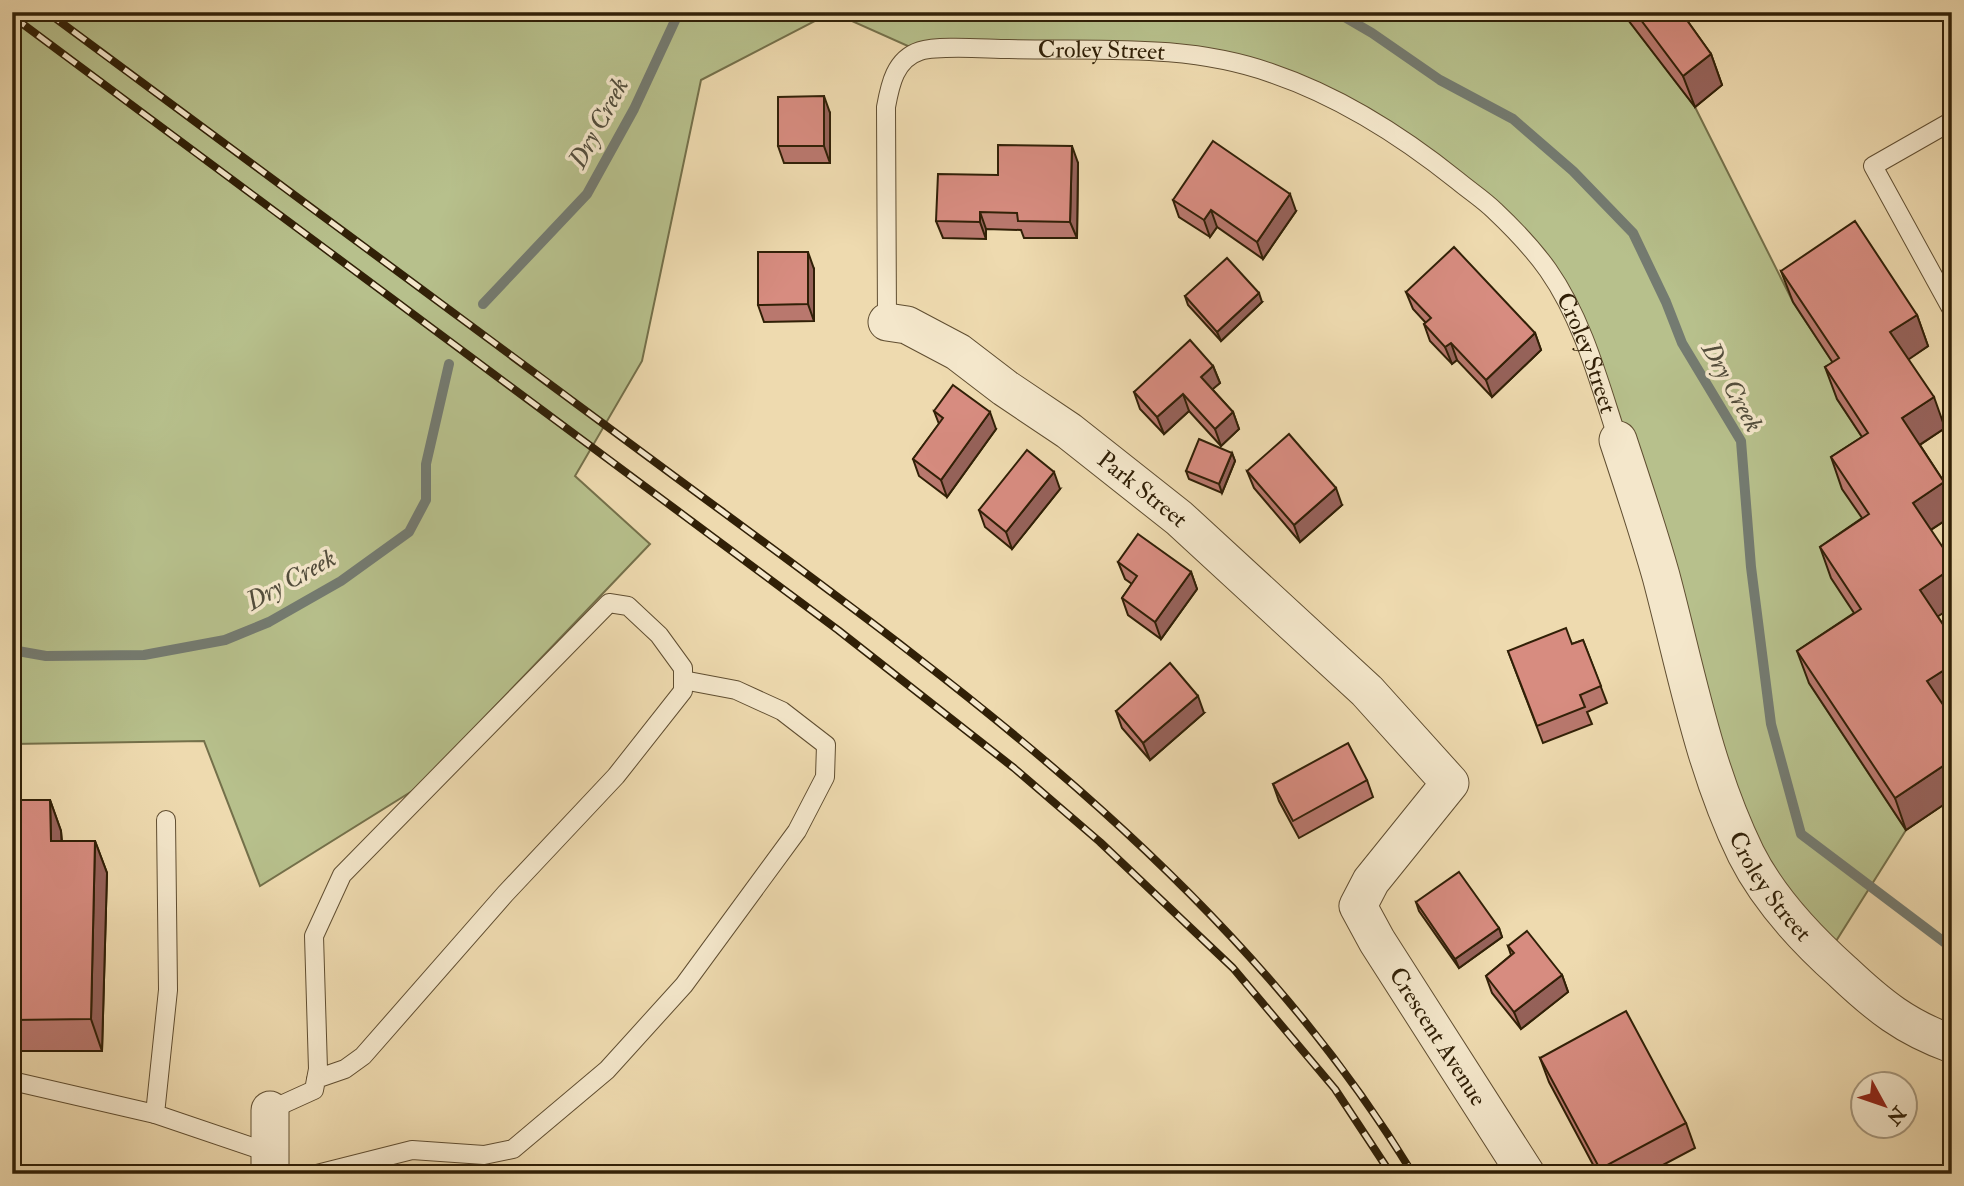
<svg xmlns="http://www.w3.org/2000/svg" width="1964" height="1186" font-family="'IM FELL Double Pica',serif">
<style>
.green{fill:#b7c08c;stroke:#74704a;stroke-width:2}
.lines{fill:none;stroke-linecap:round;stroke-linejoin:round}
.stream{stroke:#747b71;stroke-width:10}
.service-casing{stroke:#604e31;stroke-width:20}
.minor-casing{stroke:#604e31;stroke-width:39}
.service{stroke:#f4e7cb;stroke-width:18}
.minor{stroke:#f4e7cb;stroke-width:37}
.rail-casing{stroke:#312007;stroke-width:8}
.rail{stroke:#f4e7cb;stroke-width:5;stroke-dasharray:16;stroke-linecap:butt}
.wall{fill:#b9786e;stroke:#312007;stroke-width:2}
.shaded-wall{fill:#96625a;stroke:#312007;stroke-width:2}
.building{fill:#d78c80;stroke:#312007;stroke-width:2}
.labels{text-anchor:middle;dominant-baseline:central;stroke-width:7;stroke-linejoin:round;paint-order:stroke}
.street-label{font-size:24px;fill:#312007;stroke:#f4e7cb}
.water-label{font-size:26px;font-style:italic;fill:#524d3c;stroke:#f4e7cb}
</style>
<rect width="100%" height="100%" fill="#eedaaf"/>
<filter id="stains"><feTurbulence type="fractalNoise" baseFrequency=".00286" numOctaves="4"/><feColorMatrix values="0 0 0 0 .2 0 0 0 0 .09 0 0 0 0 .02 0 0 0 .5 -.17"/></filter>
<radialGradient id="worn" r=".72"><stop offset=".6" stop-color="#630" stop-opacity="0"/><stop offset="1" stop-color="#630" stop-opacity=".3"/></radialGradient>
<polygon class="green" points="12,12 1622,12 1695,107 1793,302 1851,390 1837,399 1880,464 1880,545 1873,640 1809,683 1906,830 1826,957 1766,886 1571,309 1494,210 1367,118 1218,59 919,51 832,12 701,80 642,361 575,476 650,544 417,788 260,886 204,741 12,744"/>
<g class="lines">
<g class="stream">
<polyline points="1336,12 1372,33 1440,80 1513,119 1573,171 1633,233 1666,302 1682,343 1741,441 1751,567 1771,724 1801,834 1952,948"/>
<polyline points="483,304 587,194 634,109 679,12"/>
<polyline points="12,650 46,656 144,655 225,640 269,622 341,581 409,532 426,500 426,464 449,364"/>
</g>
<g class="service-casing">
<g id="service">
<polyline points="1952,121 1873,166 1952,310"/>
<path id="s1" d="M887,322L886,107C890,85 895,59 920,51C939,45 987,49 1009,49C1097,51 1187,43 1271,73C1339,96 1402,136 1458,181C1470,191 1484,200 1495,211C1513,228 1533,249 1548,270C1583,320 1599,382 1618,440"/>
<polyline points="166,820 168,990 155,1114 270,1153"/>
<polyline points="12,1081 155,1114"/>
<polyline points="270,1110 314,1090 318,1069 314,936 342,875 609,603 628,606 659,635 683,668 683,691 616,776 505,894 363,1056 345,1069 316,1079"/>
<polyline points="317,1174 412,1150 484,1155 513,1149 607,1070 684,985 797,831 825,777 826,745 782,711 736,690 683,680"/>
</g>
</g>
<g class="minor-casing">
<g id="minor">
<path id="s2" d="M887,322L907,325L958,352L1005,388L1069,431L1179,518L1367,691L1450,783L1371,881L1358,906L1377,941L1526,1174"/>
<path id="s3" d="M1618,440C1633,485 1648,530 1661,576C1686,670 1703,766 1746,854C1768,898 1806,939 1843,972C1879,1006 1905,1027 1952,1044"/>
<polyline points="270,1174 270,1110"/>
</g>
</g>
<use href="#service" class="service"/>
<use href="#minor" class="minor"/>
<g class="rail-casing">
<g id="rail">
<path d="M47,12C256,167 465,321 674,476C948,678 1232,877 1413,1174"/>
<polyline points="12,16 838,630 1014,768 1100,842 1233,968 1335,1089 1391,1174"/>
</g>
</g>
<use href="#rail" class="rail"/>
</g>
<g class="wall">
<polygon points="1622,12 1681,12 1711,54 1722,85 1695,107"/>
<polygon points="830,113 830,163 784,163 778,146"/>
<polygon points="1078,163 1077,238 1024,238 1021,230 986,229 986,239 943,238 936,221 998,175"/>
<polygon points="1173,200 1296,211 1263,259 1217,227 1210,237 1179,217"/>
<polygon points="814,269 814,321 764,322 758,305"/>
<polygon points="1781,271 1917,315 1928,346 1908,359 1945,428 1920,445 1944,482 1952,502 1952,516 1931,530 1938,617 1952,638 1952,704 1945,708 1952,718 1952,799 1906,830 1809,683 1797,651 1854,613 1831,578 1820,547 1862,518 1842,489 1831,457 1862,437 1837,399 1825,367 1833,363 1793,302"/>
<polygon points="1406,292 1535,333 1541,350 1492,397 1457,360 1452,364 1430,341 1424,324 1426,323 1413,309"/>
<polygon points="1185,296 1262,302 1221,341 1188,305"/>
<polygon points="1213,366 1220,383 1212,389 1233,412 1239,429 1221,446 1189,411 1164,434 1140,409 1134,392"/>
<polygon points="934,411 996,429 947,497 919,476 913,459 939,424"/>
<polygon points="1232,453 1235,461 1222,493 1189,479 1186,471"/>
<polygon points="1247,471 1342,505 1300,542 1254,488"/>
<polygon points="1060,489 1012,549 985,527 979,510"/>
<polygon points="1118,562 1191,572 1197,589 1161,639 1128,615 1122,598 1132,584 1125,579"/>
<polygon points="1583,640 1607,703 1587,712 1592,724 1543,743 1508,651 1572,644"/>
<polygon points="1116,711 1204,713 1150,760 1122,728"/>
<polygon points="1367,780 1373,797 1299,838 1279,801 1273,784"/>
<polygon points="12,800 50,800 61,831 62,841 95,841 107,873 102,1051 12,1051"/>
<polygon points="1416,902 1499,928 1502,937 1459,968 1419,911"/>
<polygon points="1508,946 1562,975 1568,992 1521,1029 1492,993 1486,976 1511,955"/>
<polygon points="1540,1058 1686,1123 1695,1148 1646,1174 1598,1174 1549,1082"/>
</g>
<g class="shaded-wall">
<polygon points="1711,54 1722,85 1695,107 1683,76"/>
<polygon points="824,96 830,113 830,163 824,146"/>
<polygon points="1072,146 1078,163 1077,238 1070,222"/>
<polygon points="1290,194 1296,211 1263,259 1257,242"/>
<polygon points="1211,210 1217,227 1210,237 1204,220"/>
<polygon points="980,212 986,229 986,239 980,222"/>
<polygon points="808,252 814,269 814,321 808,304"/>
<polygon points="1259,293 1262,302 1221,341 1217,332"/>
<polygon points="1917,315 1928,346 1902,364 1890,332"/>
<polygon points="1535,333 1541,350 1492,397 1486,380"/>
<polygon points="1451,343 1457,360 1452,364 1445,347"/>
<polygon points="1213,366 1220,383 1207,394 1201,377"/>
<polygon points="1183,394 1189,411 1164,434 1157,417"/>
<polygon points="1934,397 1945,428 1913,449 1902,418"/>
<polygon points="990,412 996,429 947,497 941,480"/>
<polygon points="1233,412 1239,429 1221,446 1215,429"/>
<polygon points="1232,453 1235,461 1222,493 1219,484"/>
<polygon points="1054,472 1060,489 1012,549 1006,532"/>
<polygon points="1944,482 1952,502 1952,516 1924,534 1913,503"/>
<polygon points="1336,488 1342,505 1300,542 1294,525"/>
<polygon points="1952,568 1952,607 1931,621 1920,590"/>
<polygon points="1191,572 1197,589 1161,639 1155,622"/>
<polygon points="1952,665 1952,704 1939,713 1927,681"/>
<polygon points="1198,696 1204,713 1150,760 1143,743"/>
<polygon points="1952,760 1952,799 1906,830 1895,798"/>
<polygon points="50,800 61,831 63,872 51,841"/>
<polygon points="95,841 107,873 102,1051 91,1019"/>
<polygon points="1499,928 1502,937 1459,968 1455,959"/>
<polygon points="1562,975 1568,992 1521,1029 1514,1012"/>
</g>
<g class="building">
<polygon points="1635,12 1681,12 1711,54 1683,76"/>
<polygon points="824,96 824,146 778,146 778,97"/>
<polygon points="1213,141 1290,194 1257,242 1211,210 1204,220 1173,200"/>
<polygon points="998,145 1072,146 1070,222 1018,221 1017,213 980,212 980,222 936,221 938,174 998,175"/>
<polygon points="1855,221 1917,315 1890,332 1934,397 1902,418 1944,482 1913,503 1952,561 1952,568 1920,590 1952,638 1952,665 1927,681 1952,718 1952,760 1895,798 1797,651 1861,609 1820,547 1869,514 1831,457 1868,433 1825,367 1839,358 1781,271"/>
<polygon points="1454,247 1535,333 1486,380 1451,343 1445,347 1424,324 1431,318 1406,292"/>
<polygon points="758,252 808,252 808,304 758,305"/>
<polygon points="1227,258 1259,293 1217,332 1185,296"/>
<polygon points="1190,340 1213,366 1201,377 1233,412 1215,429 1183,394 1157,417 1134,392"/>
<polygon points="953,385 990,412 941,480 913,459 943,418 934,411"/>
<polygon points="1289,434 1336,488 1294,525 1247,471"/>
<polygon points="1199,439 1232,453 1219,484 1186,471"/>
<polygon points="1027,450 1054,472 1006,532 979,510"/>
<polygon points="1138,534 1191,572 1155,622 1122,598 1137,576 1118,562"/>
<polygon points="1566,628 1572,644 1583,640 1601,686 1580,695 1585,707 1537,726 1508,651"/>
<polygon points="1170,663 1198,696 1143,743 1116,711"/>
<polygon points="1348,743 1367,780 1293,821 1273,784"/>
<polygon points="12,800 50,800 51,841 95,841 91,1019 12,1020"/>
<polygon points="1459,872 1499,928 1455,959 1416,902"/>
<polygon points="1527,931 1562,975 1514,1012 1486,976 1514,953 1508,946"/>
<polygon points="1626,1011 1686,1123 1600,1169 1540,1058"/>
</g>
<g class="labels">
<g class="street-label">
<text stroke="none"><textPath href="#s1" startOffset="466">Croley Street</textPath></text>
<text stroke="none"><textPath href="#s1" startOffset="1074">Croley Street</textPath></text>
<text stroke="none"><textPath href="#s2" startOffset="308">Park Street</textPath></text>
<text stroke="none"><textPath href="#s3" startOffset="474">Croley Street</textPath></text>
<text stroke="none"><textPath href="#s2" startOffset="1041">Crescent Avenue</textPath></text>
</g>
<g class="water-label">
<text transform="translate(599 123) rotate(-62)">Dry Creek</text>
<text transform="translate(1732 387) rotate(61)">Dry Creek</text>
<text transform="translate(291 580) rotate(-29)">Dry Creek</text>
</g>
</g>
<rect width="1964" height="1186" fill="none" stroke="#eedaaf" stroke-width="42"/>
<rect x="14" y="14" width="1936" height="1158" fill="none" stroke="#312007" stroke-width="3.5"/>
<rect x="21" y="21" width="1922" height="1144" fill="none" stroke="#312007" stroke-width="2"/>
<g transform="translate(1884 1105) rotate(130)"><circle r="33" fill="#f4e7cb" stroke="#a6977d" stroke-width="2"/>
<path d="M0-5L12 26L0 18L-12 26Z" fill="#8f2418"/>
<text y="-10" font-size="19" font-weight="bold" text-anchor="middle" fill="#312007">N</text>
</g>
<rect width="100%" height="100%" filter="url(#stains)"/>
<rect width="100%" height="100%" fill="url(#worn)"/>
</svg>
